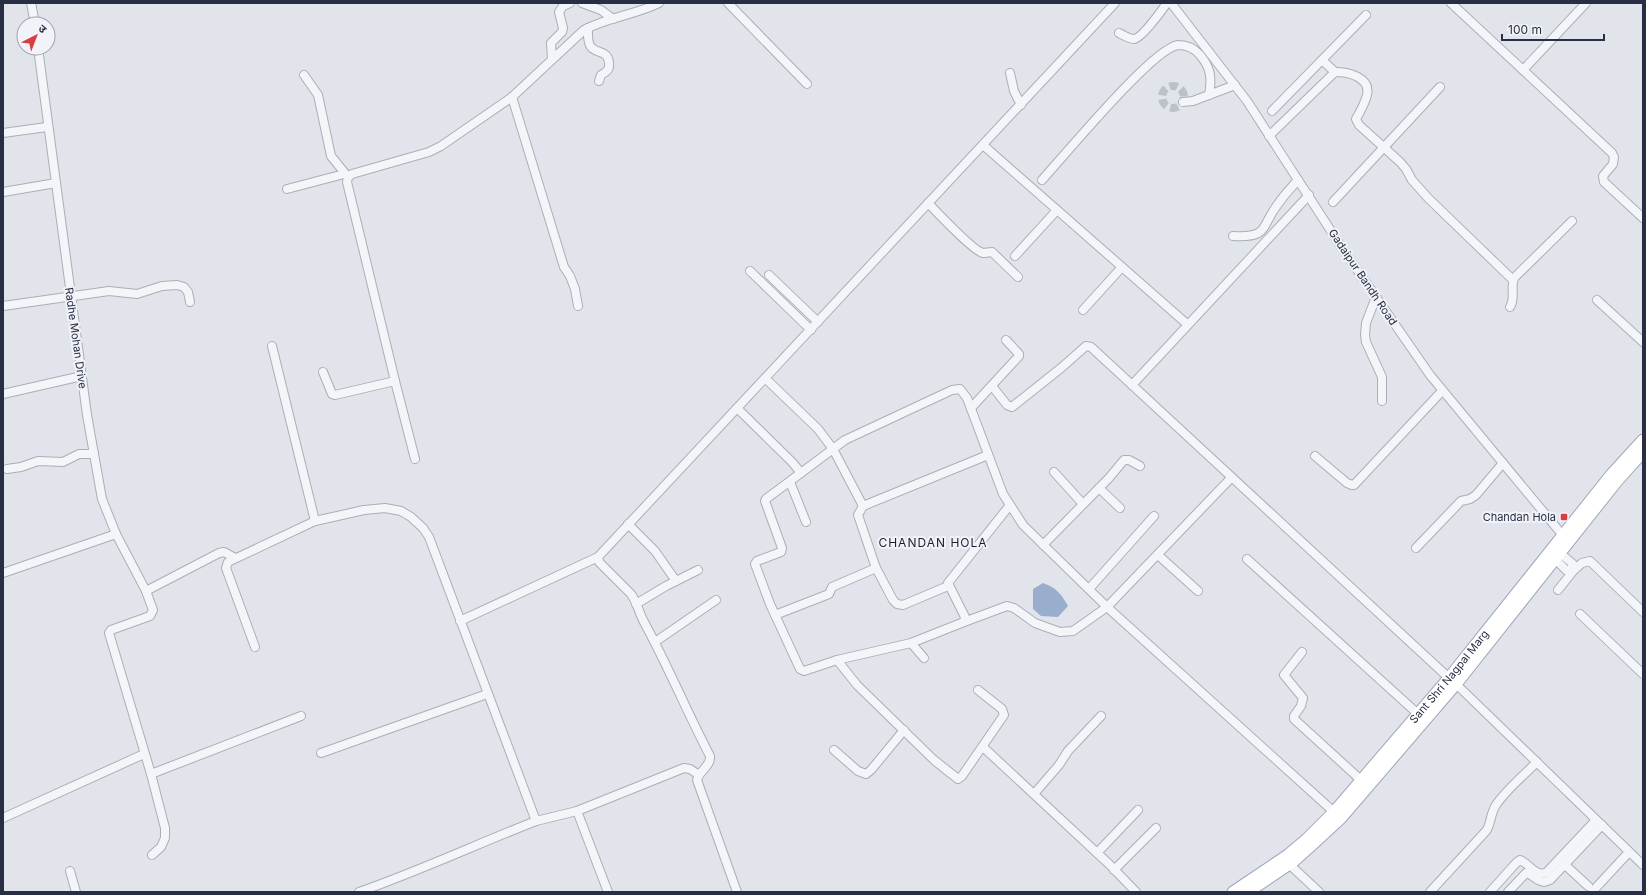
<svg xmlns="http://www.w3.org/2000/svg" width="1646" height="895" font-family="Inter,'Noto Sans Devanagari',sans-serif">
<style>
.water{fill:#99adcd}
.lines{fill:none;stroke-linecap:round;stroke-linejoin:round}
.minor-tunnel{stroke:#bcc0ca;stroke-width:8;stroke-dasharray:8 4;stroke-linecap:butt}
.minor-casing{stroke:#aaaeb9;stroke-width:10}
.major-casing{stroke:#9fa6b7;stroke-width:13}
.minor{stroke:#f4f5f8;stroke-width:8}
.major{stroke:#fff;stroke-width:11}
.poi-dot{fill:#d83d46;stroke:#f1f3f8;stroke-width:1.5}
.labels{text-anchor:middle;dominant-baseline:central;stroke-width:4;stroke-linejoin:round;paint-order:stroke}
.street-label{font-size:11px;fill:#282f44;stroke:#f1f3f8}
.poi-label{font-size:11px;fill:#282f44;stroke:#f1f3f8;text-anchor:end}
.neighbourhood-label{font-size:12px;letter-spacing:1px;fill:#1a2034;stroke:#f1f3f8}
</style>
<rect width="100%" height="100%" fill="#e1e4eb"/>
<path class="water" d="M1043,583C1057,588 1061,594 1068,606L1058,617L1041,616L1033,609V589Z"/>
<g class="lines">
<circle class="minor-tunnel" cx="1173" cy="97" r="11"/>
<g class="minor-casing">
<g id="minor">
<polyline points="31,3 35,24"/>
<polyline points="582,3 601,10 613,19"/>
<polyline points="728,3 807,84"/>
<polyline points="1171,3 1247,101 1342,248 1430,375 1565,538"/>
<polyline points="1451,3 1523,70"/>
<polyline points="1586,3 1523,70 1612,153 1614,157 1613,164 1603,176 1604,182 1643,218"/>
<path d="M588,28C588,34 587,42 591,47C597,54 608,50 609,63C610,70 606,72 601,75L599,81"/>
<path d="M1119,33C1123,35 1129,39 1134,39C1142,38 1162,10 1167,3"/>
<polyline points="38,48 87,415 102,499 116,534 146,591 153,610 150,616 111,630 109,633 151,774 165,828 165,838 161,847 152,855"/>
<polyline points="552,59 551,43 562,32 563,28 559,12 563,6 570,3"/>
<polyline points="1322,60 1335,72"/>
<polyline points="1010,73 1014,91 1021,105"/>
<polyline points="304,75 318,95 331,156 348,177"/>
<polyline points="512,97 564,267 570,276 575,289 578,306"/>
<polyline points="1183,102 1193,101 1235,85"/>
<polyline points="1272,111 1366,15"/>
<polyline points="3,133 47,127"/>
<path d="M1269,136L1335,72C1348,72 1371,77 1367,95C1365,103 1360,112 1356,119L1359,125L1400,162L1406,169L1412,180L1428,198L1513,280"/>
<polyline points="983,145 1187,324"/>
<path d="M1042,180C1064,156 1153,48 1178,45C1187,45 1195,49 1200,55C1211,68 1212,78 1209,95"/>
<polyline points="287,189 344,174"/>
<polyline points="3,192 56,183"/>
<polyline points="1333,202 1440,87"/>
<path d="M928,203C937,212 973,251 983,253C986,253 989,252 992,252L1018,277"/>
<path d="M1233,236C1270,238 1260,227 1278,204C1284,195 1291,188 1298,180"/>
<polyline points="1015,256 1057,210"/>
<polyline points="750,271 811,330"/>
<polyline points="769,275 818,322"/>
<polyline points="1376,297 1366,323 1365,335 1366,342 1382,377 1382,401"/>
<polyline points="1597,300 1643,342"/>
<polyline points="3,306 109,291 137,294 162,286 177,285 184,287 188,292 190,302"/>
<path d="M1510,307C1516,297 1510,288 1514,278L1572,221"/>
<polyline points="1083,310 1122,267"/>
<polyline points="272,346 315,521"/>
<polyline points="323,372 332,394 335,395 395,381"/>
<polyline points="766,379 818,429 833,449 863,506"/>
<polyline points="1132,385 1309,195"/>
<polyline points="992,386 1007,405 1012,407 1061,368 1086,346 1091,347 1449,678"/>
<polyline points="3,394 82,376"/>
<polyline points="737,408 792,462 801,473"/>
<polyline points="971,408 1019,356 1019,354 1006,340"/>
<polyline points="1315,456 1347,483 1352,485 1354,485 1442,391"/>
<path d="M415,459L395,381L347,182L348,177L352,174L429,152L441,146L512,97L584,30C608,17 635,15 659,3"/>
<polyline points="7,469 21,467 38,461 63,462 79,454 94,454"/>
<polyline points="1054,472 1083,504"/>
<polyline points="790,482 806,522"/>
<polyline points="1099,488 1120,508"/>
<polyline points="628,524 655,551 676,581"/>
<polyline points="1043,545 1109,478 1124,460 1129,460 1140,466"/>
<polyline points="1416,548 1461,501 1470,499 1476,495 1503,463"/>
<polyline points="1158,555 1198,591"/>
<polyline points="1247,559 1418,714"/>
<polyline points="1555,559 1566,570 1570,571 1573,564 1560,553"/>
<polyline points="1573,568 1574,570 1582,563 1590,561 1643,612"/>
<polyline points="3,573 116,534"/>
<polyline points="948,586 903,605 897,604 893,600 876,568 858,515 863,506 988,455"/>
<polyline points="1089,589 1154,516"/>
<polyline points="1558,590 1574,570"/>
<polyline points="146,591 219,553 224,552 235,558"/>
<polyline points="636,604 666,586 698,570"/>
<polyline points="1580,614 1643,674"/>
<polyline points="775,615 829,594 832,587 876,568"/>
<polyline points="460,621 598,557"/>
<polyline points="964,622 1007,606 1014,608 1035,623 1060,632 1073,631 1107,607 1231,478"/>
<polyline points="655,642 716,600"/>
<polyline points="911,643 924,658"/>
<polyline points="255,647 226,568 228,562 315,521 364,510 385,508 401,511 411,517 423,528 429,537 536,821 577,811 684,768 690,769 699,775"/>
<polyline points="1302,652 1284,675 1303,698 1301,706 1294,716 1294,719 1362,781"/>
<polyline points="837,660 804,671 800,669 770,604 755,564 757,561 781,552 782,548 765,501 766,499 845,440 952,390 960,389 967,398 1003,494 1023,525 1107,607 1334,812"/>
<polyline points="1456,684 1643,865"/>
<polyline points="978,690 1002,709 1004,715 962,776 958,779 934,760 857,685 837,660 911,643 964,622 965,617 948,583 1010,505"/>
<polyline points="983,747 1110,865 1136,892"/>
<polyline points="834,750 858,771 866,774 871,770 904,730"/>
<polyline points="321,753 487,694"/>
<polyline points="151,774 301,716"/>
<polyline points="1034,794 1059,765 1068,751 1101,716"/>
<polyline points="577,811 608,892"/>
<polyline points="3,818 144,754"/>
<polyline points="1097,853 1138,810"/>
<polyline points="1289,864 1319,892"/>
<polyline points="1564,864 1588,886"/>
<polyline points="1114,870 1156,828"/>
<polyline points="70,871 76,892"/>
<path d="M359,892C419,871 477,844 536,821"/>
<path d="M737,892L697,780C699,771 711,766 710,756C687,712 668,666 644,622C639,613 637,602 631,594L599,562L598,557L1115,3"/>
<path d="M1430,892L1486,831C1491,825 1490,814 1496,805C1506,790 1523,776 1537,762"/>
<path d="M1490,892L1516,863L1520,860C1530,864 1534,876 1546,873L1596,820"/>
<polyline points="1508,892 1526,873 1528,873 1538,880 1544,882 1550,880 1602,825"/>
<polyline points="1592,892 1629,852"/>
</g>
</g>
<g class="major-casing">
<g id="major">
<path id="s1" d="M1233,892L1288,855L1307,839L1334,812L1449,678L1611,475L1643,440"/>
<polyline points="1248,892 1294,861 1313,844 1341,818 1456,684 1617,481 1643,452"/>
</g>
</g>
<use href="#minor" class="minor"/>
<use href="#major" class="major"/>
</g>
<rect class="poi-dot" x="1560" y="513" width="8" height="8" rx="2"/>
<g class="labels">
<g class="street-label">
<text transform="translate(1363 277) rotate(56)">Gadaipur Bandh Road</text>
<text transform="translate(76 338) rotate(82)">Radhe Mohan Drive</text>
<text stroke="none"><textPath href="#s1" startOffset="307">Sant Shri Nagpal Marg</textPath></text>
</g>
<g class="poi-label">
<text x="1556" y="517">Chandan Hola</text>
</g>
<g class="neighbourhood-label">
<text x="933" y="542">CHANDAN HOLA</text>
</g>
</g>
<rect width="1646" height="895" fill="none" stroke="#282f44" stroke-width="8"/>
<g transform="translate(36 36) rotate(42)"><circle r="19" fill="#f1f3f8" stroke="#a1a5b0"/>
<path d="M0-3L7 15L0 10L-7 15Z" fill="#d83d46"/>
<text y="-6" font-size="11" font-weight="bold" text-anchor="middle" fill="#282f44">उ</text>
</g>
<path d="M1502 34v6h102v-6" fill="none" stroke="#282f44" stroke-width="2"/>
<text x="1508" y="34" font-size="12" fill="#282f44" stroke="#f1f3f8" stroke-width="3" paint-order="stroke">100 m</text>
</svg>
